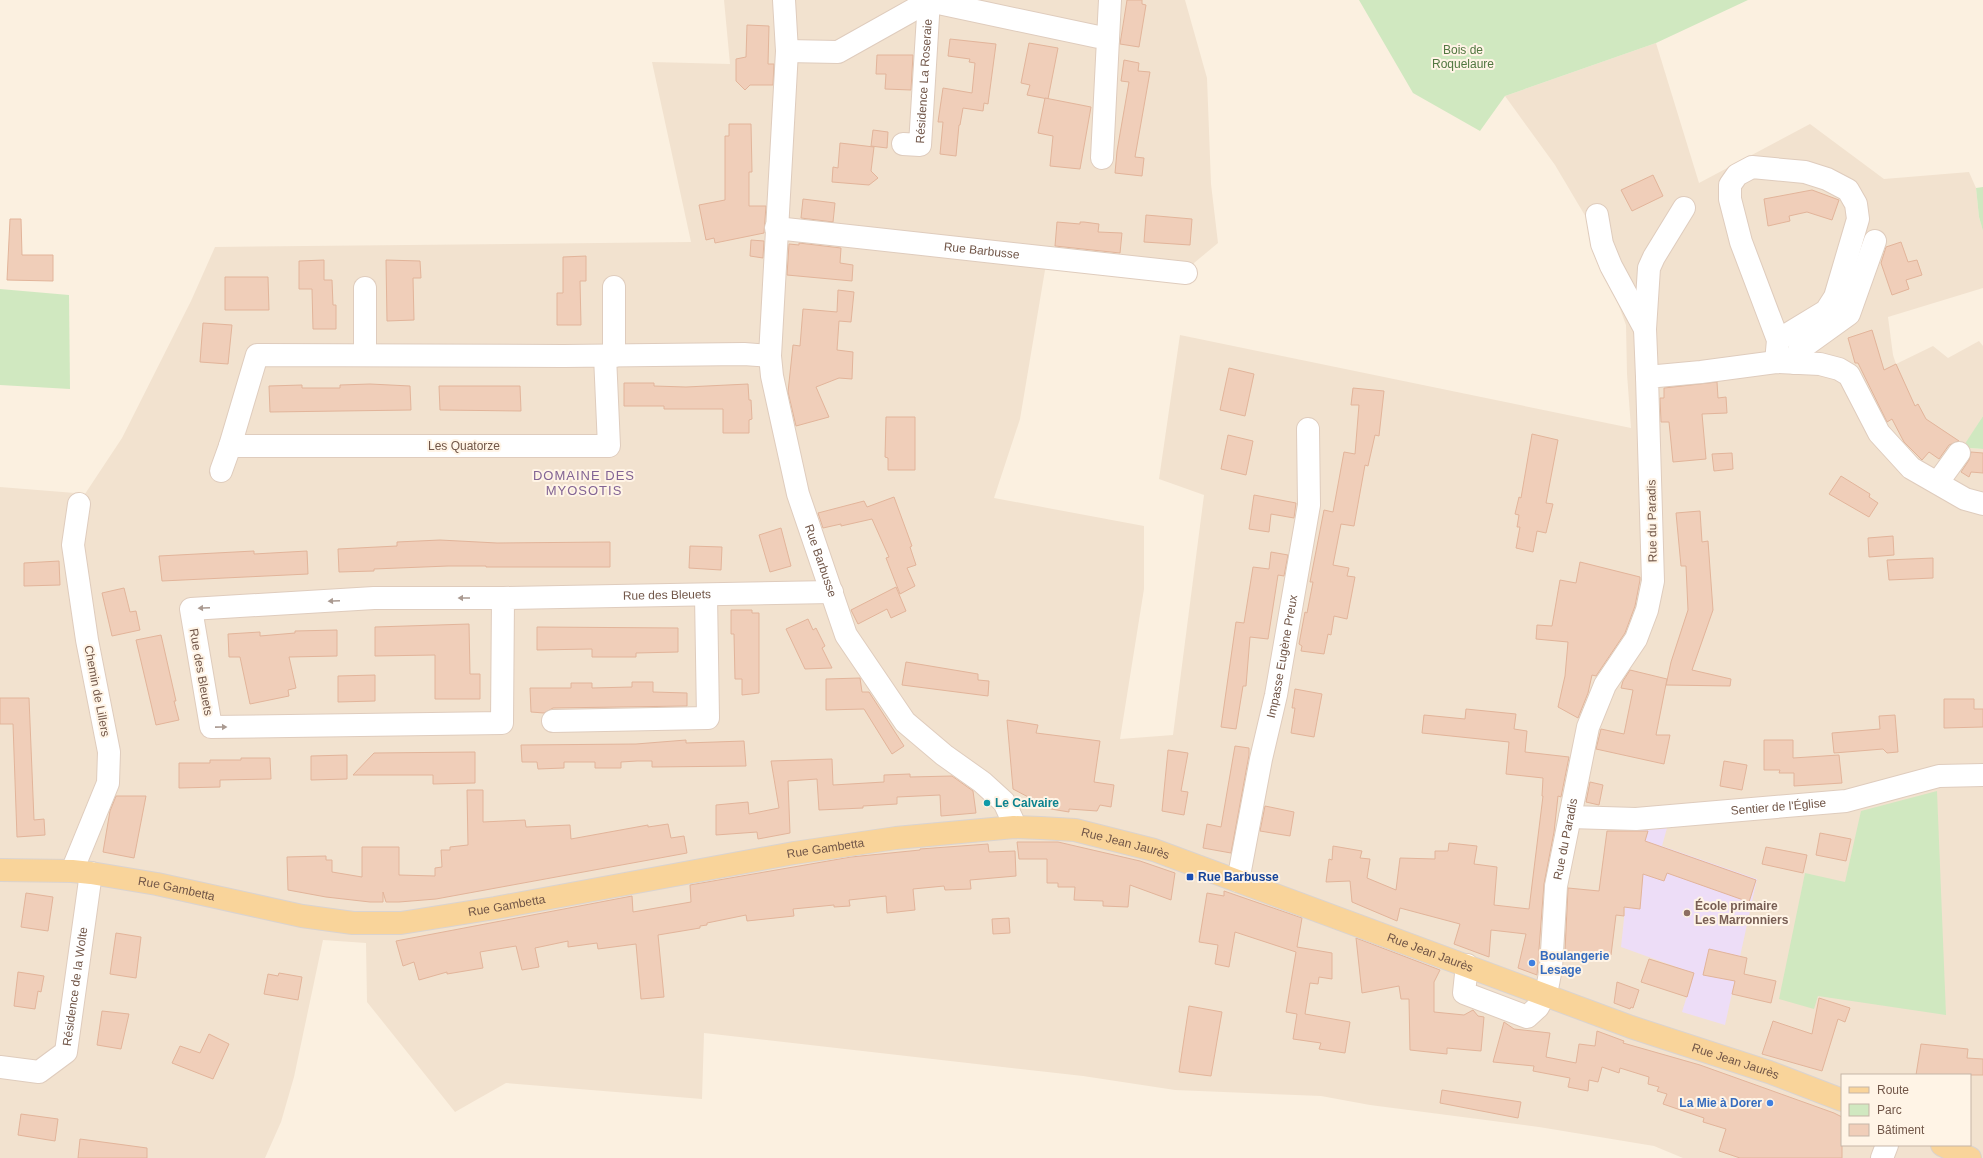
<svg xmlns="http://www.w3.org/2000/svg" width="1983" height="1158" font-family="Arial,sans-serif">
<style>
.residential{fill:#f2e2cf;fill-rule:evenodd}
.education{fill:#edddf7}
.green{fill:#d0e8c0}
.building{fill:#f0ceb9;stroke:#e2b49a}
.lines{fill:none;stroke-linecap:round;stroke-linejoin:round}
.minor-casing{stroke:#dfccbd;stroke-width:24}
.major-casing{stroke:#dad3cf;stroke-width:24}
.minor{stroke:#fff;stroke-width:22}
.major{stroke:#f9d49a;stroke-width:22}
.oneway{fill:#aa9a91}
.culture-dot{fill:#0f9aa8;stroke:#fff4e6;stroke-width:1.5}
.transit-dot{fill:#1a4fb4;stroke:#fff4e6;stroke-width:1.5}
.education-dot{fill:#8d6e63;stroke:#fff4e6;stroke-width:1.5}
.shop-dot{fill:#3f7fe0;stroke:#fff4e6;stroke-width:1.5}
.labels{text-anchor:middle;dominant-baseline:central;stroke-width:4;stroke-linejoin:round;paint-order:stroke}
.park-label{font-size:12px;fill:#527741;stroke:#fff4e6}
.street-label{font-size:12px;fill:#715648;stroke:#fff4e6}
.culture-label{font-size:12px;font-weight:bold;fill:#0d838f;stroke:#fff4e6;text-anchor:start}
.transit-label{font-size:12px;font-weight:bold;fill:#164399;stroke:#fff4e6;text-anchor:start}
.education-label{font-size:12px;font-weight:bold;fill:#785e54;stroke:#fff4e6;text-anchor:start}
.shop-label{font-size:12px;font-weight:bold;fill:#366cbe;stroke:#fff4e6;text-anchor:start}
.neighbourhood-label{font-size:13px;letter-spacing:1px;fill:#836494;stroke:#fff4e6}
</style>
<rect width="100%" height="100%" fill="#fbf0e0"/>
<path class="residential" d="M724,0H1185L1207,78L1211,184L1218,243L1194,263L1191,284L1046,264L1020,419L994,498L1144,526V589L1120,739L1173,735L1204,495L1159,479L1180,335L1631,428L1627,374L1626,325L1587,219L1555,165L1505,96L1656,43L1699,183L1810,124L1884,179L1969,172L1976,188L1979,217L1983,231V288L1888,317L1893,355L1896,364L1933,346L1948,358L1979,341L1983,346V416L1960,453L1970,448L1983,449V1158H1683L1654,1146L1539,1127L1370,1105L1321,1096L1175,1090L1083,1076L704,1033L702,1099L506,1083L455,1112L367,1002L366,943L323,940L294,1077L281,1122L265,1158H0V487L75,493L80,495L79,503L122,438L191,301L215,247L691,242L652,62L730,64ZM1842,1075H1970V1145H1842Z"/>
<polygon class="education" points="1634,824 1667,828 1662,846 1757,879 1725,1025 1682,1012 1690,986 1682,969 1621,947"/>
<g class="green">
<polygon points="1359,0 1748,0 1656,43 1505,96 1480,131 1413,93"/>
<polygon points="1983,187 1983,231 1979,217 1976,188"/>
<polygon points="0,289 69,295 70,389 0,385"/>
<polygon points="1983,416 1983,449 1970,448 1966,452 1959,453"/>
<polygon points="1937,791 1946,1015 1818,996 1814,1009 1779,999 1805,873 1845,882 1861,811"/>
</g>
<g class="building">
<polygon points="1127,0 1142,0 1142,4 1146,5 1139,47 1120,44"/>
<polygon points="747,25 769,26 768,64 774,64 773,85 750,85 745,90 736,81 736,59 746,57"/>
<polygon points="950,39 996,44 988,104 984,103 983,111 963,108 960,125 959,125 956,156 940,154 943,122 938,122 943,88 972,93 975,63 969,62 970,59 948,56"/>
<polygon points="1029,43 1058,48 1048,99 1027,95 1030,85 1021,83"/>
<polygon points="877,55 913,55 911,90 885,89 886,74 876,74"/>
<polygon points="1124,60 1139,63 1138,71 1150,72 1135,157 1144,158 1142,176 1115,173 1117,151 1129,82 1121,81"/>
<polygon points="1045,98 1091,107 1080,169 1050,166 1053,136 1038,133"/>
<polygon points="729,124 751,124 752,172 749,172 749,206 766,206 764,233 715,243 714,238 706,240 699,205 725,200 725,136 729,136"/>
<polygon points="873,130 888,132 887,148 871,146"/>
<polygon points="840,143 874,147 871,171 878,178 869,185 832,182 833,167 838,168"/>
<polygon points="1653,175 1663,196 1632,211 1621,190"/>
<polygon points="1812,190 1839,200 1832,220 1807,212 1789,216 1790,221 1768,226 1764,199"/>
<polygon points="803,199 835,203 833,222 801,218"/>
<polygon points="1146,215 1192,219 1190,245 1144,242"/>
<polygon points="10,219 21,219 22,255 53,255 53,281 7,280"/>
<polygon points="1057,222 1080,224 1080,222 1084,222 1099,224 1098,232 1122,233 1120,253 1055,246"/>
<polygon points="751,240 764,241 763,258 750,256"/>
<polygon points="1901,242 1908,262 1917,260 1922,275 1906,280 1909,289 1892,295 1881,263 1886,247"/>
<polygon points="799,243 841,248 840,263 853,265 852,281 787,275 789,244 799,245"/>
<polygon points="586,256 586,281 580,281 581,325 557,325 557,293 563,293 563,257"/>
<polygon points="324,260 324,280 332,280 333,305 336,305 336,329 313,329 312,289 299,289 299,261"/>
<polygon points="386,260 420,261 421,278 413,278 414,320 387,321"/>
<polygon points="225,277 268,277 269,310 225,310"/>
<polygon points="838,290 854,292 851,322 839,321 837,350 853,352 852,379 839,378 816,387 829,417 796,426 788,392 793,345 800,346 803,309 837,312"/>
<polygon points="203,323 232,325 228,364 200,362"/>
<polygon points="1872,330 1884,370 1896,364 1915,406 1918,404 1926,419 1959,441 1949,445 1939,459 1929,452 1922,460 1904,442 1892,419 1887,422 1858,363 1855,363 1848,338"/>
<polygon points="1229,368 1254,374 1245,416 1220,410"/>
<polygon points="1717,382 1718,398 1726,397 1727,413 1702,414 1706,459 1673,462 1669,422 1661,422 1660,398 1664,398 1664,388"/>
<polygon points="624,383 654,383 654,386 686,387 748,384 749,400 751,400 752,419 749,420 749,433 723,433 723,409 664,409 664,406 624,406"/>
<polygon points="370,384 410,386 411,410 270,412 269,386 302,385 302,388 340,388 340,385"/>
<polygon points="439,386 520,386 521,411 440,410"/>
<polygon points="1353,388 1384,391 1379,436 1375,435 1368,466 1365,465 1354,526 1341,524 1333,565 1349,568 1347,576 1355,577 1347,619 1334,616 1331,635 1328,634 1324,654 1301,651 1302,646 1299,644 1305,612 1307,613 1313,582 1310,582 1324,510 1333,512 1344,452 1355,454 1359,405 1351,405"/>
<polygon points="886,417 915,417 915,470 888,470 888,458 885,457"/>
<polygon points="1532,434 1558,440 1546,503 1553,504 1546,533 1537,531 1533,552 1516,548 1520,527 1517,527 1519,515 1515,514 1519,497 1521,498"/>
<polygon points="1228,435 1253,441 1246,475 1221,469"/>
<polygon points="1971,452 1983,453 1983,473 1971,472 1969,477 1961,472 1969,460"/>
<polygon points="1732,453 1733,469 1714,471 1712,454"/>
<polygon points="1841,476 1870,494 1869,497 1878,503 1869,517 1829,494"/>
<polygon points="1254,495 1296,503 1294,518 1271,514 1269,532 1249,529"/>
<polygon points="894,497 912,546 910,547 916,565 907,568 915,586 900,594 886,558 889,557 872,519 841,526 841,524 823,528 818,513 864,501 867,507"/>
<polygon points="1700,511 1702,542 1708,541 1713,610 1692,670 1731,679 1730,686 1666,685 1671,662 1688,610 1686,566 1681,566 1676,513"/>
<polygon points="781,528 791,566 770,572 759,535"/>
<polygon points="1893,536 1894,555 1869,557 1868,538"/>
<polygon points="440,540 497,543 610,542 610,567 486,567 486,566 448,566 374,569 374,571 339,572 338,549 397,546 397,542"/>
<polygon points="690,546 722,547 721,570 689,568"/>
<polygon points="254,551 254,554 307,551 308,574 162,581 159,556"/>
<polygon points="1271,552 1288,555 1284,576 1278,575 1268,639 1250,637 1246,686 1243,686 1236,729 1221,727 1236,622 1244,623 1253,567 1269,569"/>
<polygon points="1933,558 1933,578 1889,580 1887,560"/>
<polygon points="59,561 60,585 24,586 24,563"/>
<polygon points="1580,562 1640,577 1640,580 1635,606 1625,633 1596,676 1592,675 1588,693 1578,718 1558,707 1565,676 1568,642 1536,639 1537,625 1552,626 1560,580 1576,583"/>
<polygon points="896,587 906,611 891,618 887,609 858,624 851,610"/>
<polygon points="124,588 130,612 136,611 140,630 112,636 102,593"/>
<polygon points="731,610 752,610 752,613 759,613 759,693 742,695 742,679 735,679 734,634 731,634"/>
<polygon points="808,619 813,630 816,628 825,646 822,648 832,668 805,669 786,629"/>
<polygon points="469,624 470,674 480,674 480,699 435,699 435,655 375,656 375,627"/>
<polygon points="537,627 678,628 678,652 636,653 636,657 592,657 592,649 537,650"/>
<polygon points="337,630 337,656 289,657 296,688 288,690 289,696 250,704 240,657 229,657 228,634 260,632 260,636 295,633 295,631"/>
<polygon points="161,635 176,701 174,701 179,720 156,725 136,640"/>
<polygon points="906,662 978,674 978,680 989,681 988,696 902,685"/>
<polygon points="1630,670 1667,679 1656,735 1670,735 1664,764 1596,749 1601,729 1624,734 1633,690 1621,688 1623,681"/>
<polygon points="375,675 375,701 338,702 338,676"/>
<polygon points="860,678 862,692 869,692 904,746 892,754 864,709 826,710 826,679"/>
<polygon points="632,682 653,682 653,692 687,693 687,706 553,708 544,713 531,712 530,688 571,688 571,683 592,683 592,688 632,687"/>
<polygon points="1295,689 1322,694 1314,737 1291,733 1295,708 1292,708"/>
<polygon points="0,698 29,698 34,820 44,819 45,835 17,837 13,724 0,724"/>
<polygon points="1944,699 1974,699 1974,709 1983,709 1983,727 1944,728"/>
<polygon points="1466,709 1516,714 1514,729 1527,731 1525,752 1569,757 1561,797 1558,796 1554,832 1544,884 1537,975 1518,968 1526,934 1491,930 1489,957 1454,944 1460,924 1400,908 1397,921 1352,902 1350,881 1326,882 1329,859 1332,860 1333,846 1362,851 1360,858 1370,859 1367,878 1396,890 1400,858 1435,859 1435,851 1448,851 1449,843 1477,846 1474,864 1497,867 1494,905 1529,909 1543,796 1542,796 1543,778 1506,774 1509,742 1422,733 1424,715 1465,719"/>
<polygon points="1895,715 1898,752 1887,753 1883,749 1834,753 1832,733 1880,729 1879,716"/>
<polygon points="1007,720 1038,725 1036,733 1100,741 1094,782 1114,785 1111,807 1100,805 1097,811 1069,809 1069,812 1051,809 1013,789"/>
<polygon points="686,740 686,743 744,741 746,766 652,767 652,761 637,761 621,762 621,768 595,768 595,762 564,762 564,768 538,769 537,762 522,762 521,745 636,744"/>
<polygon points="1764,740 1793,740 1793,758 1839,755 1842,783 1794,786 1794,773 1779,773 1780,770 1764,770"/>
<polygon points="1235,746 1249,748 1249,755 1231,853 1203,848 1207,824 1221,827"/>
<polygon points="1168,750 1188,753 1181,791 1188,792 1184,815 1162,811"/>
<polygon points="475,752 475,783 433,784 433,775 353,775 374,753"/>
<polygon points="347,755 347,779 311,780 311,756"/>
<polygon points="241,758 270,758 271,779 220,780 220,787 179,788 179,763 210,763 210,760 241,760"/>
<polygon points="832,759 833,785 884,782 884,775 910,774 910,777 952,776 973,791 976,813 941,816 940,795 897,797 897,804 863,806 863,808 819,810 817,779 788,781 790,833 758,839 757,832 716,835 716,805 748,802 749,814 779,808 771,761"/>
<polygon points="1724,761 1747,765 1742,790 1720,786"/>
<polygon points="1590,782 1603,785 1599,805 1586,802"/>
<polygon points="467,790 483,790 483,822 525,820 526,827 570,825 571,839 648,825 648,827 668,824 671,838 684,836 687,853 436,899 399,902 386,902 383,892 383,902 370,902 326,897 288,890 287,857 326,856 326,860 332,860 332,872 362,877 362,847 399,847 399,875 435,876 435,868 442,867 441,850 450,850 450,847 468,845"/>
<polygon points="116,796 146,796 134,858 103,852 110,811"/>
<polygon points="1265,806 1294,812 1290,836 1260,831"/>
<polygon points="1607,831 1648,831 1645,841 1756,880 1749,902 1667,873 1664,881 1643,874 1640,909 1624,907 1624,916 1616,915 1611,955 1565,951 1568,888 1599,891"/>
<polygon points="1820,833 1851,839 1846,861 1816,855"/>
<polygon points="1017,842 1058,842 1140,861 1175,873 1171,900 1130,885 1128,907 1103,906 1103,901 1074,900 1075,887 1058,887 1058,883 1047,883 1047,859 1019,859"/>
<polygon points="988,844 989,852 1015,851 1016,876 970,880 971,889 945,890 944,886 913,889 915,910 887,913 886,896 849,900 850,906 834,907 834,905 793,909 794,916 747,921 746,915 707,923 707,925 700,926 700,928 658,935 664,997 641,999 636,944 598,949 597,943 568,947 568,941 535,948 539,967 522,970 516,946 480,952 483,968 447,974 447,972 419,980 414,962 403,966 396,941 632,896 633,912 691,902 690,885 851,857 920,850 920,849"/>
<polygon points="1766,847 1807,855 1803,873 1762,864"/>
<polygon points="1224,891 1302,918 1297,947 1332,953 1332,979 1319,977 1318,984 1310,983 1305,1014 1350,1022 1345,1053 1319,1049 1321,1043 1293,1039 1297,1014 1286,1012 1296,952 1235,932 1229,967 1215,964 1218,945 1199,942 1207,893 1224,896"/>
<polygon points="26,893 53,897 48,931 21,927"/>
<polygon points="1009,918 1010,933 993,934 992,919"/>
<polygon points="116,933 141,937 136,978 110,974"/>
<polygon points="1356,938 1440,970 1434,982 1434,1012 1464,1015 1473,1010 1478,1016 1484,1017 1481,1051 1447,1048 1447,1054 1410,1050 1409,999 1401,999 1399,986 1362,993"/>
<polygon points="1709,949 1747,958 1744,974 1776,981 1771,1003 1732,994 1735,981 1703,975"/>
<polygon points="1649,959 1694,973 1687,997 1641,982"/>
<polygon points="18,972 44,976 41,992 38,991 35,1009 14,1006"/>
<polygon points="279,973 302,977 298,1000 264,994 268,974 278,976"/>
<polygon points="1617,982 1639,990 1633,1008 1631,1007 1630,1009 1614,1003"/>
<polygon points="1819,998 1850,1008 1845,1022 1838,1019 1822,1071 1762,1054 1773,1021 1812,1034"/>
<polygon points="1189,1006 1222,1012 1211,1076 1179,1072"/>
<polygon points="102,1011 129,1014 121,1049 97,1045"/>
<polygon points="1504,1022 1514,1029 1550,1033 1546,1057 1576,1063 1579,1044 1595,1046 1597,1031 1624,1041 1623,1043 1700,1065 1834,1113 1842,1117 1842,1158 1740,1158 1719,1151 1726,1129 1703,1122 1704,1118 1663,1104 1667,1094 1657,1091 1659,1087 1648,1084 1649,1077 1620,1068 1619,1073 1602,1067 1598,1082 1589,1080 1588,1091 1568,1087 1570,1078 1533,1071 1534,1066 1493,1062"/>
<polygon points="209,1034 229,1044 213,1079 172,1063 180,1046 200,1053"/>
<polygon points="1921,1044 1968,1049 1967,1058 1983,1059 1983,1075 1916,1075"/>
<polygon points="1442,1090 1521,1102 1518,1118 1440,1103"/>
<polygon points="21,1114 58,1119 55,1141 18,1135"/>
<polygon points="80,1139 147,1148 147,1158 78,1158"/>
</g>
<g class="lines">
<g class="minor-casing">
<g id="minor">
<path id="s1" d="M784,0L787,51L770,356L772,376L798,494L846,635L905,722L944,755L982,782L1004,802L1012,819L1014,827"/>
<polyline points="1108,39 1110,0"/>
<polyline points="787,51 838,52 929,1 1108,39 1102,158"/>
<path id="s2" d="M903,144L920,145L929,0"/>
<polyline points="1597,215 1602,244 1611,266 1645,329"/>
<path id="s3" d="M776,228L1186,273"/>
<polyline points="365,288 365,355"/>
<polyline points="605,356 609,446 230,446 257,355 564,356 744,354 770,356"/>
<polyline points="614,356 614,287"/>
<polyline points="1776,362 1778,340 1741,242 1730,199 1730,185 1737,175 1752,167 1805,172 1827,179 1848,190 1856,204 1858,219 1835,297 1826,311 1778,340"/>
<polyline points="1795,363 1799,350 1849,314 1875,241"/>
<polyline points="1647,377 1645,329 1649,268 1654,257 1684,208"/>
<polyline points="221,471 230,446"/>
<polyline points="1938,482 1959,453"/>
<path id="s4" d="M503,598L502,723L211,727L191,609L374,598H503L832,592"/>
<polyline points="553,721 708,718 706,595"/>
<path id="s5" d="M1570,817L1636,819L1846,801L1939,776L1983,775"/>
<polyline points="72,871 108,783 109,752 87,640 73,545 79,504"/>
<path id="s6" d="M1238,881L1261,759L1276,695L1309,505L1308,429"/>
<path id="s7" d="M1467,965L1464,993L1527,1017L1538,1007L1545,994L1548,984L1551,968L1556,886L1588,727L1605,685L1636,639L1647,610L1653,581L1647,377L1701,372L1776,362L1820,364L1839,369L1849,375L1879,433L1911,468L1965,499L1983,504"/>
<path id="s8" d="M0,1067L39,1072L66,1052L91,873"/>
<polyline points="1882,1158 1887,1145"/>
</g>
</g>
<g class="major-casing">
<g id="major">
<path id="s9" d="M0,870L72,871L91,873L157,884L302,916L353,923H401L495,908L794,853L896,838L1014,827L1041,828L1075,830L1154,850L1631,1027L1769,1072L1842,1100"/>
<polyline points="1942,1145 1970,1158"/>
</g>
</g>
<use href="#minor" class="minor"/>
<use href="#major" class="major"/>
</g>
<defs><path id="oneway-solid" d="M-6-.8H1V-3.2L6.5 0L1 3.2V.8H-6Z"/></defs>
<g class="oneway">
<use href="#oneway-solid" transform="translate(464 598) rotate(180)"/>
<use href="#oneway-solid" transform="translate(334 601) rotate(177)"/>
<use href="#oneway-solid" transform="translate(204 608) rotate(178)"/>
<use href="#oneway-solid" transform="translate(221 727) rotate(-1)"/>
</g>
<circle class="culture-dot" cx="987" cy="803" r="4"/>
<rect class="transit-dot" x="1186" y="873" width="8" height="8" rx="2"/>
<circle class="education-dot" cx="1687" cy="913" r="4"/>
<g class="shop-dot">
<circle cx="1532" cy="963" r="4"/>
<circle cx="1770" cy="1103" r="4"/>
</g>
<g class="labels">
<g class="park-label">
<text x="1463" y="50">Bois de<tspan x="1463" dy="14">Roquelaure</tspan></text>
</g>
<g class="street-label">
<text stroke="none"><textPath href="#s2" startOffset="81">Résidence La Roseraie</textPath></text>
<text stroke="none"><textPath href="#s3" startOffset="207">Rue Barbusse</textPath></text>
<text x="464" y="446">Les Quatorze</text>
<text transform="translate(1652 521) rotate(-91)">Rue du Paradis</text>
<text stroke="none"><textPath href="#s1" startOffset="568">Rue Barbusse</textPath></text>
<text stroke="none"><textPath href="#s4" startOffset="1012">Rue des Bleuets</textPath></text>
<text stroke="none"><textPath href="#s6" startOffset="229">Impasse Eugène Preux</textPath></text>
<text transform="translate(201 672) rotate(80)">Rue des Bleuets</text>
<text transform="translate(97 691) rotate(79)">Chemin de Lillers</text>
<text stroke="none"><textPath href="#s5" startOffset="209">Sentier de l'Église</textPath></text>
<text stroke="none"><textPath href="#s7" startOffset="282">Rue du Paradis</textPath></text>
<text stroke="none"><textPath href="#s9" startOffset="1140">Rue Jean Jaurès</textPath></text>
<text stroke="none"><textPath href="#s9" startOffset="837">Rue Gambetta</textPath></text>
<text stroke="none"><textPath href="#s9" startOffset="178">Rue Gambetta</textPath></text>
<text stroke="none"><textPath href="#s9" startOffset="513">Rue Gambetta</textPath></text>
<text stroke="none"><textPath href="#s9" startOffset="1464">Rue Jean Jaurès</textPath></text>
<text stroke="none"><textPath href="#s8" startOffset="139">Résidence de la Wolte</textPath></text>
<text stroke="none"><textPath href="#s9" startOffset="1788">Rue Jean Jaurès</textPath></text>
</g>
<g class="culture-label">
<text x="995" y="803">Le Calvaire</text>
</g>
<g class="transit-label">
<text x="1198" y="877">Rue Barbusse</text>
</g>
<g class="education-label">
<text x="1695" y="906">École primaire<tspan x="1695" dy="14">Les Marronniers</tspan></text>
</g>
<g class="shop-label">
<text x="1540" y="956">Boulangerie<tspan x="1540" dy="14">Lesage</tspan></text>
<text x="1762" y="1103" text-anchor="end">La Mie à Dorer</text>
</g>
<g class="neighbourhood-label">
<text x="584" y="475">DOMAINE DES<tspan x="584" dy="15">MYOSOTIS</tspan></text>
</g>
</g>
<rect x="1841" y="1074" width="130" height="72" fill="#fff4e6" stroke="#c6b5a7"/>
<rect x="1849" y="1087" width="20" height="6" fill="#f9d49a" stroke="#c6b5a7"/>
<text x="1877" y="1094" font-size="12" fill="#715648">Route</text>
<rect x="1849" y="1104" width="20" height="12" fill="#d0e8c0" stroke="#c6b5a7"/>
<text x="1877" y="1114" font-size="12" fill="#715648">Parc</text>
<rect x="1849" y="1124" width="20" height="12" fill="#f0ceb9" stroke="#c6b5a7"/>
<text x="1877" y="1134" font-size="12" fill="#715648">Bâtiment</text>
</svg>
